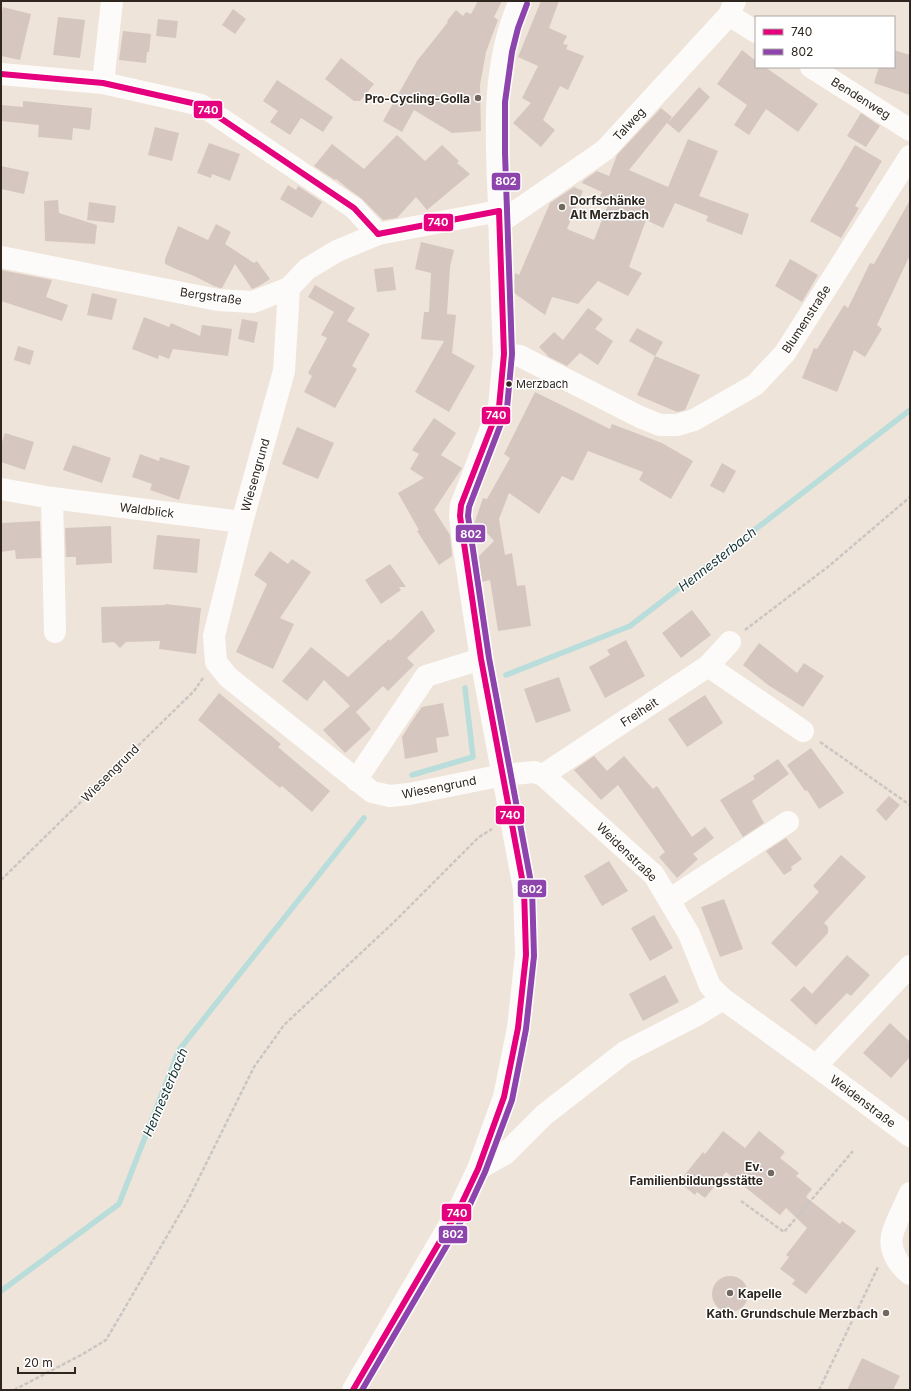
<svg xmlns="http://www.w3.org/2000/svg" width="911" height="1391" font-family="Inter,sans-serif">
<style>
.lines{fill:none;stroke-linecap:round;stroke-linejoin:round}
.stream{stroke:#b8ddda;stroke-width:5.5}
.building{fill:#d5c7c0}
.path{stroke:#cac6c3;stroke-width:2.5;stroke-dasharray:4 2;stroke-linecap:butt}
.minor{stroke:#fdfbf9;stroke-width:22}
.major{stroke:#fdfbf9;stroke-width:22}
.bus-1-casing{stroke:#fff;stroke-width:9}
.bus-2-casing{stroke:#fff;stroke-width:9}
.bus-1{stroke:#e5007d;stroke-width:6}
.bus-2{stroke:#8e44ad;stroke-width:6}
.poi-dot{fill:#726860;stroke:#fff;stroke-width:1.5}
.bus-dot{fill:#2e261f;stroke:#fff;stroke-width:1.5}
.labels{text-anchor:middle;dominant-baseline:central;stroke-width:3;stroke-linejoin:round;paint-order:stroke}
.bus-label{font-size:11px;fill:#2e261f;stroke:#fff;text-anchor:start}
.poi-label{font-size:12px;font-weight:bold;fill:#2e261f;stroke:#fff;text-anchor:end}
.street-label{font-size:12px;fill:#2e261f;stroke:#fff}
.water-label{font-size:13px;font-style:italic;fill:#133031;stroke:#fff}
.line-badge{stroke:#fff;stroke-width:1.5}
.badge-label{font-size:11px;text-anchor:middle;font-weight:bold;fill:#fff}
</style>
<rect width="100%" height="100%" fill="#efe4d9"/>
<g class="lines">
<g class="stream">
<polyline points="506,675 630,626 910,410"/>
<polyline points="412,775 473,757 465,688"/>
<polyline points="1,1291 119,1204 179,1050 364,818"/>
</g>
</g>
<g class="building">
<polygon points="478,1 502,1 494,17 498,20 486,52 480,85 481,131 452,133 414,110 402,132 383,121 417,61 448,22 447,21 456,10 463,16 466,12 471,14"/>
<polygon points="541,1 559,1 549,28 567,36 563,44 568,45 566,49 584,56 568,90 560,86 543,120 555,130 541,147 513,123 531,103 522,98 538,66 518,57"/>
<polygon points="3,7 31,14 20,60 1,56 1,18"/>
<polygon points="233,9 246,19 235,34 222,25"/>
<polygon points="58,17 85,20 80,58 53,55"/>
<polygon points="158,19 178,21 176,38 156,36"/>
<polygon points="123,31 151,34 149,52 147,52 146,63 119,60"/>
<polygon points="742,50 756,61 756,67 765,67 818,104 798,132 766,109 749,135 734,125 747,105 717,84"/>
<polygon points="894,50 910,55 910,95 874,83 879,67 894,67"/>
<polygon points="341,58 374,84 360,101 354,101 325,79"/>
<polygon points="277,80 333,117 323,132 301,118 290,135 270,122 278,111 263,101"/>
<polygon points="699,87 710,97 679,133 667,123 629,170 668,187 688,139 718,151 699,196 749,214 742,235 706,221 708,216 675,203 663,228 646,220 629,267 642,273 628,296 598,281 578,304 552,297 545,315 514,293 515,273 519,275 550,203 574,187 583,191 567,229 594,240 611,197 608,195 601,202 598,201 602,192 582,183 584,180 597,171 609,176 617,155 661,108 672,117 668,123"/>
<polygon points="23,101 92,108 90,130 73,128 72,140 38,137 39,125 1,121 1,105 23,107"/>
<polygon points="861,113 880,126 866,147 847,136"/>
<polygon points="155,127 179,133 172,161 148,155"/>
<polygon points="397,135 425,161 442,145 459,161 457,163 470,174 427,210 416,197 397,218 383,220 361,198 347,188 336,179 335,180 314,166 332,144 364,169"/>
<polygon points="209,143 240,154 230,181 212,174 211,178 197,173"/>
<polygon points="855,145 882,161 855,206 859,208 841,238 810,221"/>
<polygon points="1,166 29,172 24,194 1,189"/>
<polygon points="288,185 296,190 298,186 322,202 312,218 280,199"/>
<polygon points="58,200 59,213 97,225 95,244 45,241 44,201"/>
<polygon points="910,200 910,255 877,325 882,329 865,357 854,350 837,392 802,378 814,348 817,349 844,305 848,308 870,263 874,264"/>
<polygon points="89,202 116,206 114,223 87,220"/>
<polygon points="216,224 231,232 225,244 254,263 257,261 270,279 259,286 252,289 235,264 222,288 220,288 214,286 194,276 176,269 165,264 165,259 178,226 208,240"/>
<polygon points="421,242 454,250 450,267 447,314 456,315 452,353 475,366 449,412 415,392 444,341 421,339 424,312 429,312 431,273 415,269"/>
<polygon points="790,259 818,275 802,302 775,286"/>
<polygon points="393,267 396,290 377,292 374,269"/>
<polygon points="1,270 52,280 46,297 68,305 62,321 1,301"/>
<polygon points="315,285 355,308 347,321 370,334 352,366 357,369 335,408 304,392 312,376 308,373 327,338 321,335 334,312 308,297"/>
<polygon points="92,293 117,299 112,320 87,315"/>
<polygon points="588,308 603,319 595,329 613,341 598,365 580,353 567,366 549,357 539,347 554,332 563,340"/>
<polygon points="144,317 169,327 171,323 200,336 202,325 232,329 228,356 173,349 169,359 159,355 158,359 132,349"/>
<polygon points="242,319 258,322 254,343 238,339"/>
<polygon points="637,328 663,342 655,356 629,341"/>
<polygon points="18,346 34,351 30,365 14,360"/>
<polygon points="655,356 700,375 685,410 677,412 637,395"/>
<polygon points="535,392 610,429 612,424 662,443 693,461 671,499 639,480 643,472 588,451 573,481 562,476 539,514 509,493 499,519 505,555 512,553 517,586 525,585 531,626 498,631 490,580 482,582 478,557 494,541 487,533 475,541 474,524 483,498 487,499 510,458 504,454"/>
<polygon points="434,418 456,433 441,455 462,468 434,510 450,535 452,556 439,565 417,531 419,530 398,493 424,478 410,469 419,454 412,450"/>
<polygon points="297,427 334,443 318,479 282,464"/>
<polygon points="5,433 34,442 25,470 1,462 1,445"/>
<polygon points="73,445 111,458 102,483 63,470"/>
<polygon points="140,454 159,461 160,457 190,466 179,500 150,490 152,484 132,477"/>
<polygon points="722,463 736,471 724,493 710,486"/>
<polygon points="40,521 41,558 16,559 15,550 1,552 1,523"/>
<polygon points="111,526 112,563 76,565 76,557 66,557 65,528"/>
<polygon points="157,535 200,539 197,573 153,569"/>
<polygon points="270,551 288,564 292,559 311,572 280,618 294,624 273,669 236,652 267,584 254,575"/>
<polygon points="390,564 406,587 399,587 401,590 381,604 365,580"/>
<polygon points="165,604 201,608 196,654 159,649 160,641 126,642 120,648 114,642 102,643 101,607 165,605"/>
<polygon points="422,610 435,631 407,658 414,665 388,691 383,686 356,712 355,711 371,729 345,753 323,730 350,706 324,680 307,701 282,681 311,647 348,677 389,639 390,641"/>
<polygon points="692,610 711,635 681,658 662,633"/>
<polygon points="626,640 645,676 605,698 589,667 610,655 607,650"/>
<polygon points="759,643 797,673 804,663 824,676 803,707 768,685 743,665"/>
<polygon points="559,677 571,711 536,723 524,689"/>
<polygon points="219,693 281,744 278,747 330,791 312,812 282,786 280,788 198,720"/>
<polygon points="705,695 723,723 687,747 668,719"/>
<polygon points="443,703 449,736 436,738 438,752 405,759 402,737 414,718 422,707"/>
<polygon points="811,748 844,793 819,809 807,790 805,791 787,765"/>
<polygon points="594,756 607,771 624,756 653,789 657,786 692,837 705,827 714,838 693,854 698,859 677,878 659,857 665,852 618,785 601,800 574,770"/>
<polygon points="778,759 789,774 752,801 764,823 743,837 720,800 755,779 753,776"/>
<polygon points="889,796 900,805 886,821 876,810"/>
<polygon points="786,838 802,859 791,867 792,870 784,875 766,851"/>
<polygon points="841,855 866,877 824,923 828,927 828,933 796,967 771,943 819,892 813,886"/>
<polygon points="609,861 628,891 602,906 584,876"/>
<polygon points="724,899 743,949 720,957 701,907"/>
<polygon points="654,915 673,948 650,961 631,928"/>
<polygon points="847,955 870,975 851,996 847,993 816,1025 790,1000 804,986 812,994"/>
<polygon points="665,975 679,1002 643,1021 629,994"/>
<polygon points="890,1023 910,1042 910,1057 891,1078 863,1053"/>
<polygon points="723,1131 745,1148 759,1131 785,1152 780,1158 799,1173 796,1176 812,1189 806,1197 840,1224 842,1221 856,1231 806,1294 792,1284 795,1280 780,1269 789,1257 786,1255 807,1228 786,1208 780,1215 726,1172 705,1198 697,1192 695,1195 679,1182 703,1152 705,1154"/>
<circle cx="730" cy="1294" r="18"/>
<polygon points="862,1358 900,1376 893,1390 847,1390"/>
</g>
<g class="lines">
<g class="path">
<polyline points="745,630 829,566 910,497"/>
<polyline points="820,742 910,805"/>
<polyline points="1,880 194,691 203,678"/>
<polyline points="741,1201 784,1232 853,1151"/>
<polyline points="14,1390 83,1354 106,1340 187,1202 254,1067 284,1025 394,922 479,837 492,829"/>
<polyline points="819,1390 878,1267"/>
</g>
<g class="minor">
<polyline points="729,15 756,32"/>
<polyline points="811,67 910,130"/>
<polyline points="1,74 103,83 201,105 354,208 378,234"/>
<polyline points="103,83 112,1"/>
<polyline points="499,223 605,150 729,15 735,1"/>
<polyline points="1,257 218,300 253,302 289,288 307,269 337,251 378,234 499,211"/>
<polyline points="289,288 284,371 242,522 214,636 216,662 228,677 372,792 390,796 409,794 503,775 534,772 543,775 654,875 689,934 710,986 723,999 816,1066 910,1136"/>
<polyline points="504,354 520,356 640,417 660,425 677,425 694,420 755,385 785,353 910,156"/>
<polyline points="1,489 52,498 242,522"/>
<polyline points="52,498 55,632"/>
<polyline points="708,666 803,731"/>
<polyline points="543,775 708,666 730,642"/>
<polyline points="356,780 426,676 481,659"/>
<polyline points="669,900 788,822"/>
<polyline points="816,1066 910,966"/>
<polyline points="478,1169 505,1154 544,1115 625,1052 697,1015 723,999"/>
<path d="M910,1193C905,1205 894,1225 892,1236C889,1251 899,1266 910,1274"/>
</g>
<path class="major" d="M353,1390L460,1207L478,1169L504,1097L518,1028L526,955L524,889L481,659L463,542L460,516L461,505L465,495L499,407L504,354C502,304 500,255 499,205C496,136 491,65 520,1"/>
<g class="bus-1-casing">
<g id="bus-1">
<polyline points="1,74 103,83 201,105 354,208 378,234"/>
<polyline points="378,234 499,211"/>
<polyline points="353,1390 460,1207 478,1169 504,1097 518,1028 526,955 524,889 481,659 460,516 461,505 499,407 504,354 499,211"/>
</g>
</g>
<g class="bus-2-casing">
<polyline id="bus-2" points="362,1390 467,1211 485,1172 512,1100 526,1029 534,956 532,888 489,658 468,516 469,507 507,408 512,354 505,153 505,102 512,52 518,28 527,4"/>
</g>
<use href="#bus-1" class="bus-1"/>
<use href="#bus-2" class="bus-2"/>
</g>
<g class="poi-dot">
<circle cx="478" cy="98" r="4"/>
<circle cx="562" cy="207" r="4"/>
<circle cx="771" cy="1173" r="4"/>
<circle cx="730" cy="1293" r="4"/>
<circle cx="886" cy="1313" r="4"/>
</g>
<circle class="bus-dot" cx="509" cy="384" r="3.5"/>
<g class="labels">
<g class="bus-label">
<text x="516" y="384">Merzbach</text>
</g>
<g class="poi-label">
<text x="470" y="98">Pro-Cycling-Golla</text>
<text x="570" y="200" text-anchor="start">Dorfschänke<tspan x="570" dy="14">Alt Merzbach</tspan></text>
<text x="763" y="1166">Ev.<tspan x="763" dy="14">Familienbildungsstätte</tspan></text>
<text x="738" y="1293" text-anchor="start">Kapelle</text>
<text x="878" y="1313">Kath. Grundschule Merzbach</text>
</g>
<g class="street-label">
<text transform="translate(861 98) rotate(32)">Bendenweg</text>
<text transform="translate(629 124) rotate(-47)">Talweg</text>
<text transform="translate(211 296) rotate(8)">Bergstraße</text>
<text transform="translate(806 319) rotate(-57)">Blumenstraße</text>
<text transform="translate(255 475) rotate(-74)">Wiesengrund</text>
<text transform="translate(147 510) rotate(7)">Waldblick</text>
<text transform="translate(639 712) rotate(-33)">Freiheit</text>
<text transform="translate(110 773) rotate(-45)">Wiesengrund</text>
<text transform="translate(439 787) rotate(-11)">Wiesengrund</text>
<text transform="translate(627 852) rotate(44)">Weidenstraße</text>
<text transform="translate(863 1101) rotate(37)">Weidenstraße</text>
</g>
<g class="water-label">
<text transform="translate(717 559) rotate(-38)">Hennesterbach</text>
<text transform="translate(165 1092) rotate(-67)">Hennesterbach</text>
</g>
</g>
<g class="line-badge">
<rect x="193" y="100" width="30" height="19" rx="4" fill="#e5007d"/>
<rect x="491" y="172" width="30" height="19" rx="4" fill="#8e44ad"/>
<rect x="423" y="213" width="31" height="19" rx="4" fill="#e5007d"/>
<rect x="481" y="406" width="30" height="19" rx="4" fill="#e5007d"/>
<rect x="455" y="524" width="31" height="19" rx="4" fill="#8e44ad"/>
<rect x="495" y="805" width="30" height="20" rx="4" fill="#e5007d"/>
<rect x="517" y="879" width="30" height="19" rx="4" fill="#8e44ad"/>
<rect x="441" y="1203" width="31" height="19" rx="4" fill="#e5007d"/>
<rect x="438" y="1225" width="30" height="19" rx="4" fill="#8e44ad"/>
</g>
<g class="badge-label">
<text x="208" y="114">740</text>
<text x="506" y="185">802</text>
<text x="438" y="226">740</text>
<text x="496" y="419">740</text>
<text x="471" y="538">802</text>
<text x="510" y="819">740</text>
<text x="532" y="893">802</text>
<text x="457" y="1217">740</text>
<text x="453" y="1238">802</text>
</g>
<rect width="911" height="1391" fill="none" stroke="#2e261f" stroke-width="4"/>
<rect x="755" y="16" width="140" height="52" fill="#ffffff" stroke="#aba8a5"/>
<rect x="763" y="29" width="20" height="6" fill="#e5007d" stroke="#aba8a5"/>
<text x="791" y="36" font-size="12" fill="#2e261f">740</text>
<rect x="763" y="49" width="20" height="6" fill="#8e44ad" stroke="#aba8a5"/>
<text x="791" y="56" font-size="12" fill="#2e261f">802</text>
<path d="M18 1367v6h57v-6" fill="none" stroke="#2e261f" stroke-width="2"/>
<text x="24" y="1367" font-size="12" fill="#2e261f" stroke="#ffffff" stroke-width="3" paint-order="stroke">20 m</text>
</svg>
